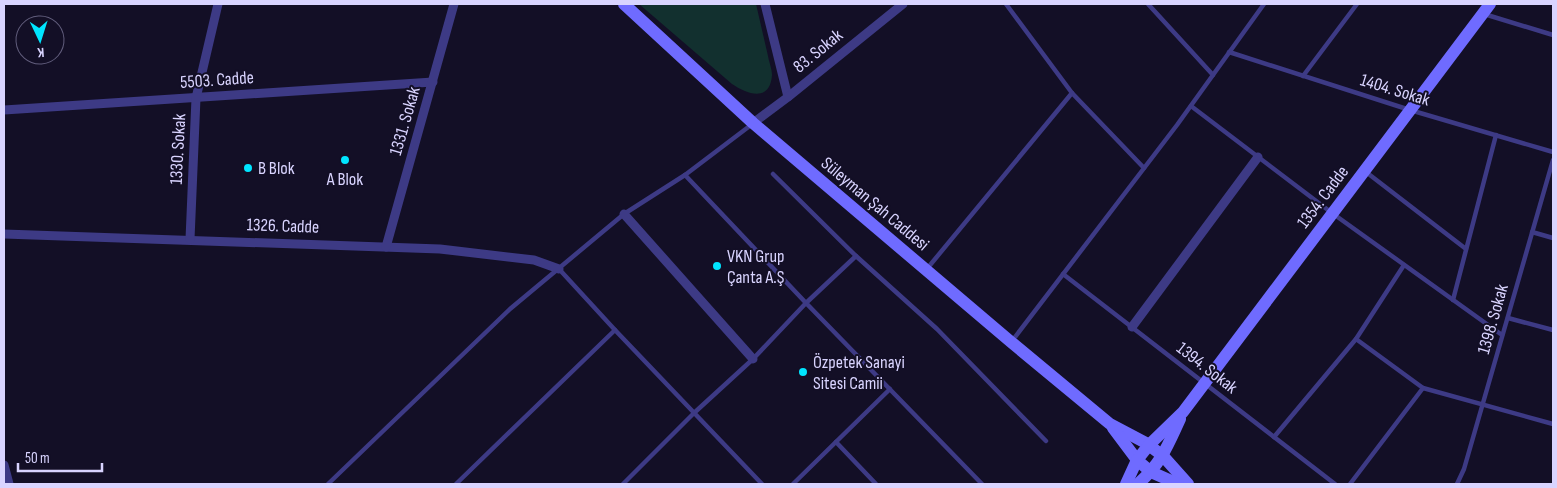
<svg xmlns="http://www.w3.org/2000/svg" width="1557" height="488" font-family="'Sofia Sans Condensed',sans-serif">
<style>
.green{fill:#12302f}
.lines{fill:none;stroke-linecap:round;stroke-linejoin:round}
.lane{stroke:#3d3a85;stroke-width:4.5}
.street{stroke:#3d3a85;stroke-width:9}
.secondary{stroke:#6f6bff;stroke-width:12}
.poi-dot{fill:#00e5ff;stroke:#130f26;stroke-width:2}
.labels{text-anchor:middle;dominant-baseline:central;stroke-width:4;stroke-linejoin:round;paint-order:stroke}
.street-label{font-size:18px;fill:#d9d4ff;stroke:#130f26}
.poi-label{font-size:18px;fill:#d9d4ff;stroke:#130f26;text-anchor:start}
</style>
<rect width="100%" height="100%" fill="#130f26"/>
<path class="green" d="M639,4H756C760,21 764,39 768,56C769,62 772,69 772,75C770,103 747,94 732,84Z"/>
<g class="lines">
<g class="lane">
<polyline points="1006,4 1072,93 1144,168"/>
<polyline points="1148,4 1213,75"/>
<polyline points="1484,14 1553,35"/>
<polyline points="1229,52 1410,110 1553,152"/>
<polyline points="1303,76 1357,4"/>
<polyline points="1191,106 1332,213 1502,335"/>
<polyline points="1366,172 1466,249"/>
<polyline points="773,174 856,256 937,329 1046,441"/>
<polyline points="685,175 806,303 982,484"/>
<polyline points="1532,232 1553,238"/>
<polyline points="559,269 615,330 762,484"/>
<polyline points="926,270 1072,93"/>
<polyline points="1063,274 1335,484"/>
<polyline points="1453,300 1496,135"/>
<polyline points="1508,318 1553,330"/>
<polyline points="1356,339 1423,388 1553,424"/>
<polyline points="1012,341 1177,125 1264,4"/>
<polyline points="1274,437 1356,339 1404,265"/>
<polyline points="836,442 876,484"/>
<polyline points="328,484 510,309 624,214 685,175 751,125"/>
<polyline points="456,484 615,330"/>
<polyline points="623,484 694,413 753,359 806,303 856,256"/>
<polyline points="793,484 890,389"/>
<polyline points="1350,484 1423,388"/>
<polyline points="1457,484 1464,469 1553,160"/>
</g>
<g class="street">
<polyline points="765,4 788,97"/>
<polyline points="4,110 433,82"/>
<polyline points="753,123 788,97 903,4"/>
<polyline points="624,214 753,359"/>
<polyline points="4,234 440,249 534,260 559,269"/>
<polyline points="190,239 196,98 218,4"/>
<polyline points="386,247 454,4"/>
<polyline points="1132,327 1258,157"/>
<polyline points="4,465 9,484"/>
</g>
<g class="secondary">
<polyline points="624,4 753,123 1011,342 1110,424 1146,443 1163,456 1188,484"/>
<polyline points="1113,428 1137,460 1151,472 1178,484"/>
<polyline points="1126,484 1137,460 1149,445 1183,412 1490,4"/>
<path d="M1138,484C1162,462 1167,447 1180,419"/>
</g>
</g>
<g class="poi-dot">
<circle cx="345" cy="160" r="5"/>
<circle cx="248" cy="168" r="5"/>
<circle cx="717" cy="266" r="5"/>
<circle cx="803" cy="372" r="5"/>
</g>
<g class="labels">
<g class="street-label">
<text transform="translate(818 51) rotate(-39)">83. Sokak</text>
<text transform="translate(217 80) rotate(-4)">5503. Cadde</text>
<text transform="translate(1395 90) rotate(17)">1404. Sokak</text>
<text transform="translate(405 121) rotate(-74)">1331. Sokak</text>
<text transform="translate(178 149) rotate(-87)">1330. Sokak</text>
<text transform="translate(1323 197) rotate(-53)">1354. Cadde</text>
<text transform="translate(875 204) rotate(40)">Süleyman Şah Caddesi</text>
<text transform="translate(283 226) rotate(2)">1326. Cadde</text>
<text transform="translate(1493 319) rotate(-74)">1398. Sokak</text>
<text transform="translate(1207 368) rotate(38)">1394. Sokak</text>
</g>
<g class="poi-label">
<text x="258" y="168">B Blok</text>
<text x="345" y="179" text-anchor="middle">A Blok</text>
<text x="727" y="256">VKN Grup<tspan x="727" dy="21">Çanta A.Ş</tspan></text>
<text x="813" y="362">Özpetek Sanayi<tspan x="813" dy="21">Sitesi Camii</tspan></text>
</g>
</g>
<rect width="1557" height="488" fill="none" stroke="#d9d4ff" stroke-width="10"/>
<g transform="translate(40 40) rotate(176)"><circle r="24" fill="#130f26" stroke="#625e7d"/>
<path d="M0-4L9 19L0 12L-9 19Z" fill="#00e5ff"/>
<text y="-8" font-size="14" font-weight="bold" text-anchor="middle" fill="#d9d4ff">K</text>
</g>
<path d="M18 463v8h84v-8" fill="none" stroke="#d9d4ff" stroke-width="2.5"/>
<text x="25" y="463" font-size="15" fill="#d9d4ff" stroke="#130f26" stroke-width="4" paint-order="stroke">50 m</text>
</svg>
